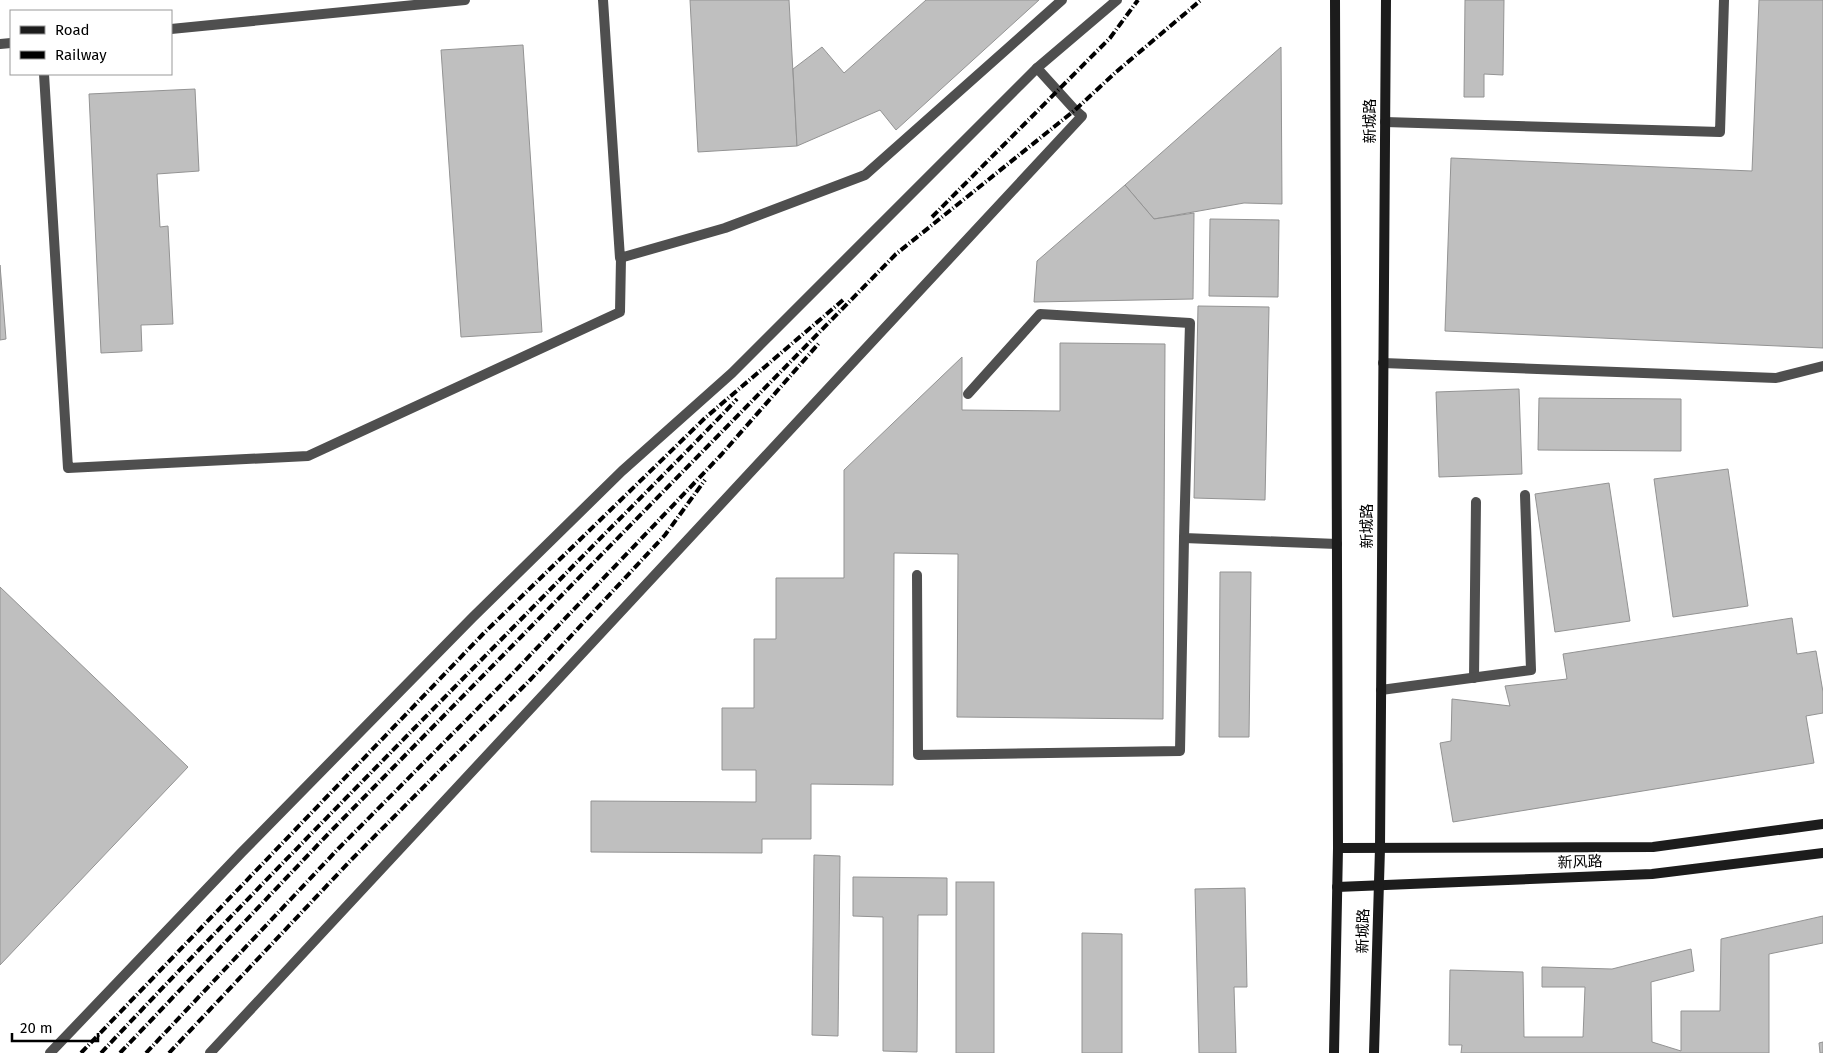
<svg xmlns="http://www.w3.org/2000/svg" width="1823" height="1053" font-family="'Fira Sans','Noto Sans SC',sans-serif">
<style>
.building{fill:#bfbfbf;stroke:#939393}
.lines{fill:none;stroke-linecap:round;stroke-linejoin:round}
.lane{stroke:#4f4f4f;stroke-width:10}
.secondary{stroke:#1c1c1c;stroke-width:10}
.rail{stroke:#000;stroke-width:4;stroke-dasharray:8 2.5 1 2.5;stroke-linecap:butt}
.labels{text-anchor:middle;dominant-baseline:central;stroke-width:4;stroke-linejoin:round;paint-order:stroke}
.street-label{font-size:15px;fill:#000;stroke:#fff}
</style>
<rect width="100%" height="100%" fill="#fff"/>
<g class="building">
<polygon points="690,0 789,0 797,146 698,152"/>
<polygon points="926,0 1039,0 896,130 880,110 797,146 793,69 822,47 844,73"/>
<polygon points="1465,0 1504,0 1503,75 1484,74 1484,97 1464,97"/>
<polygon points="1759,0 1823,0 1823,348 1445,331 1451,158 1752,171"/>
<polygon points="523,45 542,332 461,337 441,50"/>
<polygon points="1281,47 1282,204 1244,203 1154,219 1125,185"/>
<polygon points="195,89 199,171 157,174 160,227 168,226 173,324 141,325 142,351 101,353 89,94"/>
<polygon points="1125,185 1154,219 1194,213 1193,299 1034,302 1037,261"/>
<polygon points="1210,219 1279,220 1278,297 1209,296"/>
<polygon points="0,265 6,339 0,340"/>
<polygon points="1198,306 1269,307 1265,500 1194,498"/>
<polygon points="1060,343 1165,344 1163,719 957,717 958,554 894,553 893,785 811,784 811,839 762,839 762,853 591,852 591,801 756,802 756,770 722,770 722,708 754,708 754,639 776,639 776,578 844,578 844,470 962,357 962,410 1060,411"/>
<polygon points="1519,389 1522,474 1439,477 1436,392"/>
<polygon points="1539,398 1681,399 1681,451 1538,450"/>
<polygon points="1728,469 1748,606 1673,617 1654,479"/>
<polygon points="1609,483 1630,621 1555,632 1535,494"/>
<polygon points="1220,572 1251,572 1249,737 1219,737"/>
<polygon points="0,587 188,767 0,965"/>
<polygon points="1792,618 1797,654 1816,651 1823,692 1823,713 1806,716 1814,763 1453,822 1440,743 1451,741 1452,699 1510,706 1505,686 1567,679 1563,654"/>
<polygon points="814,855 840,856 838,1036 812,1035"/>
<polygon points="853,877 947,878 947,915 918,915 917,1052 883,1051 883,917 853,916"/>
<rect x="956" y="882" width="38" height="171"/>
<polygon points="1245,888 1247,987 1234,987 1236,1053 1199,1053 1195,889"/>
<polygon points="1823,916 1823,943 1769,954 1769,1053 1461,1053 1462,1045 1449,1045 1450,970 1523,972 1524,1037 1583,1037 1585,987 1542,987 1542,967 1612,969 1691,949 1694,971 1651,982 1652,1042 1681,1051 1681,1011 1720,1011 1721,939"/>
<polygon points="1082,933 1122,934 1122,1053 1082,1053"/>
<polygon points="1823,1042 1823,1053 1820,1053 1819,1043"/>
</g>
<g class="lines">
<g class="lane">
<polyline points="603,0 620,258 725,228 865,175 1062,0"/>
<polyline points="171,29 465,0"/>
<polyline points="0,44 11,43"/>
<polyline points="44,74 68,468 308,456 620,312 621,258"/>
<polyline points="1385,122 1720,132 1724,0"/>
<polyline points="1383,363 1776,378 1823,366"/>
<polyline points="968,394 1040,314 1190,323 1184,538 1337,544"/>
<polyline points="917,575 918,755 1180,751 1184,538"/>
<polyline points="1474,678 1476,502"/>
<polyline points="1381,690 1531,670 1525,495"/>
<polyline points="50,1053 242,852 473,617 622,471 732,373 1037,68 1117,0"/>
<polyline points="210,1053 1082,116 1075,110 1037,68"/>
</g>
<g class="secondary">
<polyline points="1338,848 1653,847 1823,824"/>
<polyline points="1337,887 1652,874 1823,853"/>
<polyline points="1334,1053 1338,848 1335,0"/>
<polyline points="1374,1053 1380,848 1386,0"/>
</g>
<g class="rail">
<polyline points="932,217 1110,38 1138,0"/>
<polyline points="81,1053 483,634 705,418 843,300"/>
<path d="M101,1053C257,887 418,725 577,562C630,508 685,454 737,399"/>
<polyline points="120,1053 330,832 896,254 1075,110 1116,72 1201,0"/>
<polyline points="146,1053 338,849 515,671 721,455 820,342"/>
<polyline points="169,1053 352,859 531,679 665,535 705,480"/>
</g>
</g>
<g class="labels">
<g class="street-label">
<text transform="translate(1370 121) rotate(-90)">新城路</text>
<text transform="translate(1367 526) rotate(-90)">新城路</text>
<text transform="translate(1580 862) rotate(-2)">新风路</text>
<text transform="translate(1363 931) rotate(-89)">新城路</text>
</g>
</g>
<rect x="10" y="10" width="162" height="65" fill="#ffffff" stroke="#999999"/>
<rect x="20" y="26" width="25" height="8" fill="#1c1c1c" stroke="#999999"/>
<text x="55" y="35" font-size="15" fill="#000000">Road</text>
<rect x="20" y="51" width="25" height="8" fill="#000000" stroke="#999999"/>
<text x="55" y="60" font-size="15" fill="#000000">Railway</text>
<path d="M12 1033v8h86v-8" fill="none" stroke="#000000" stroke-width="2.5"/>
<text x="20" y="1033" font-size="15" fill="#000000" stroke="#ffffff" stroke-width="4" paint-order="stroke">20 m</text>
</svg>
